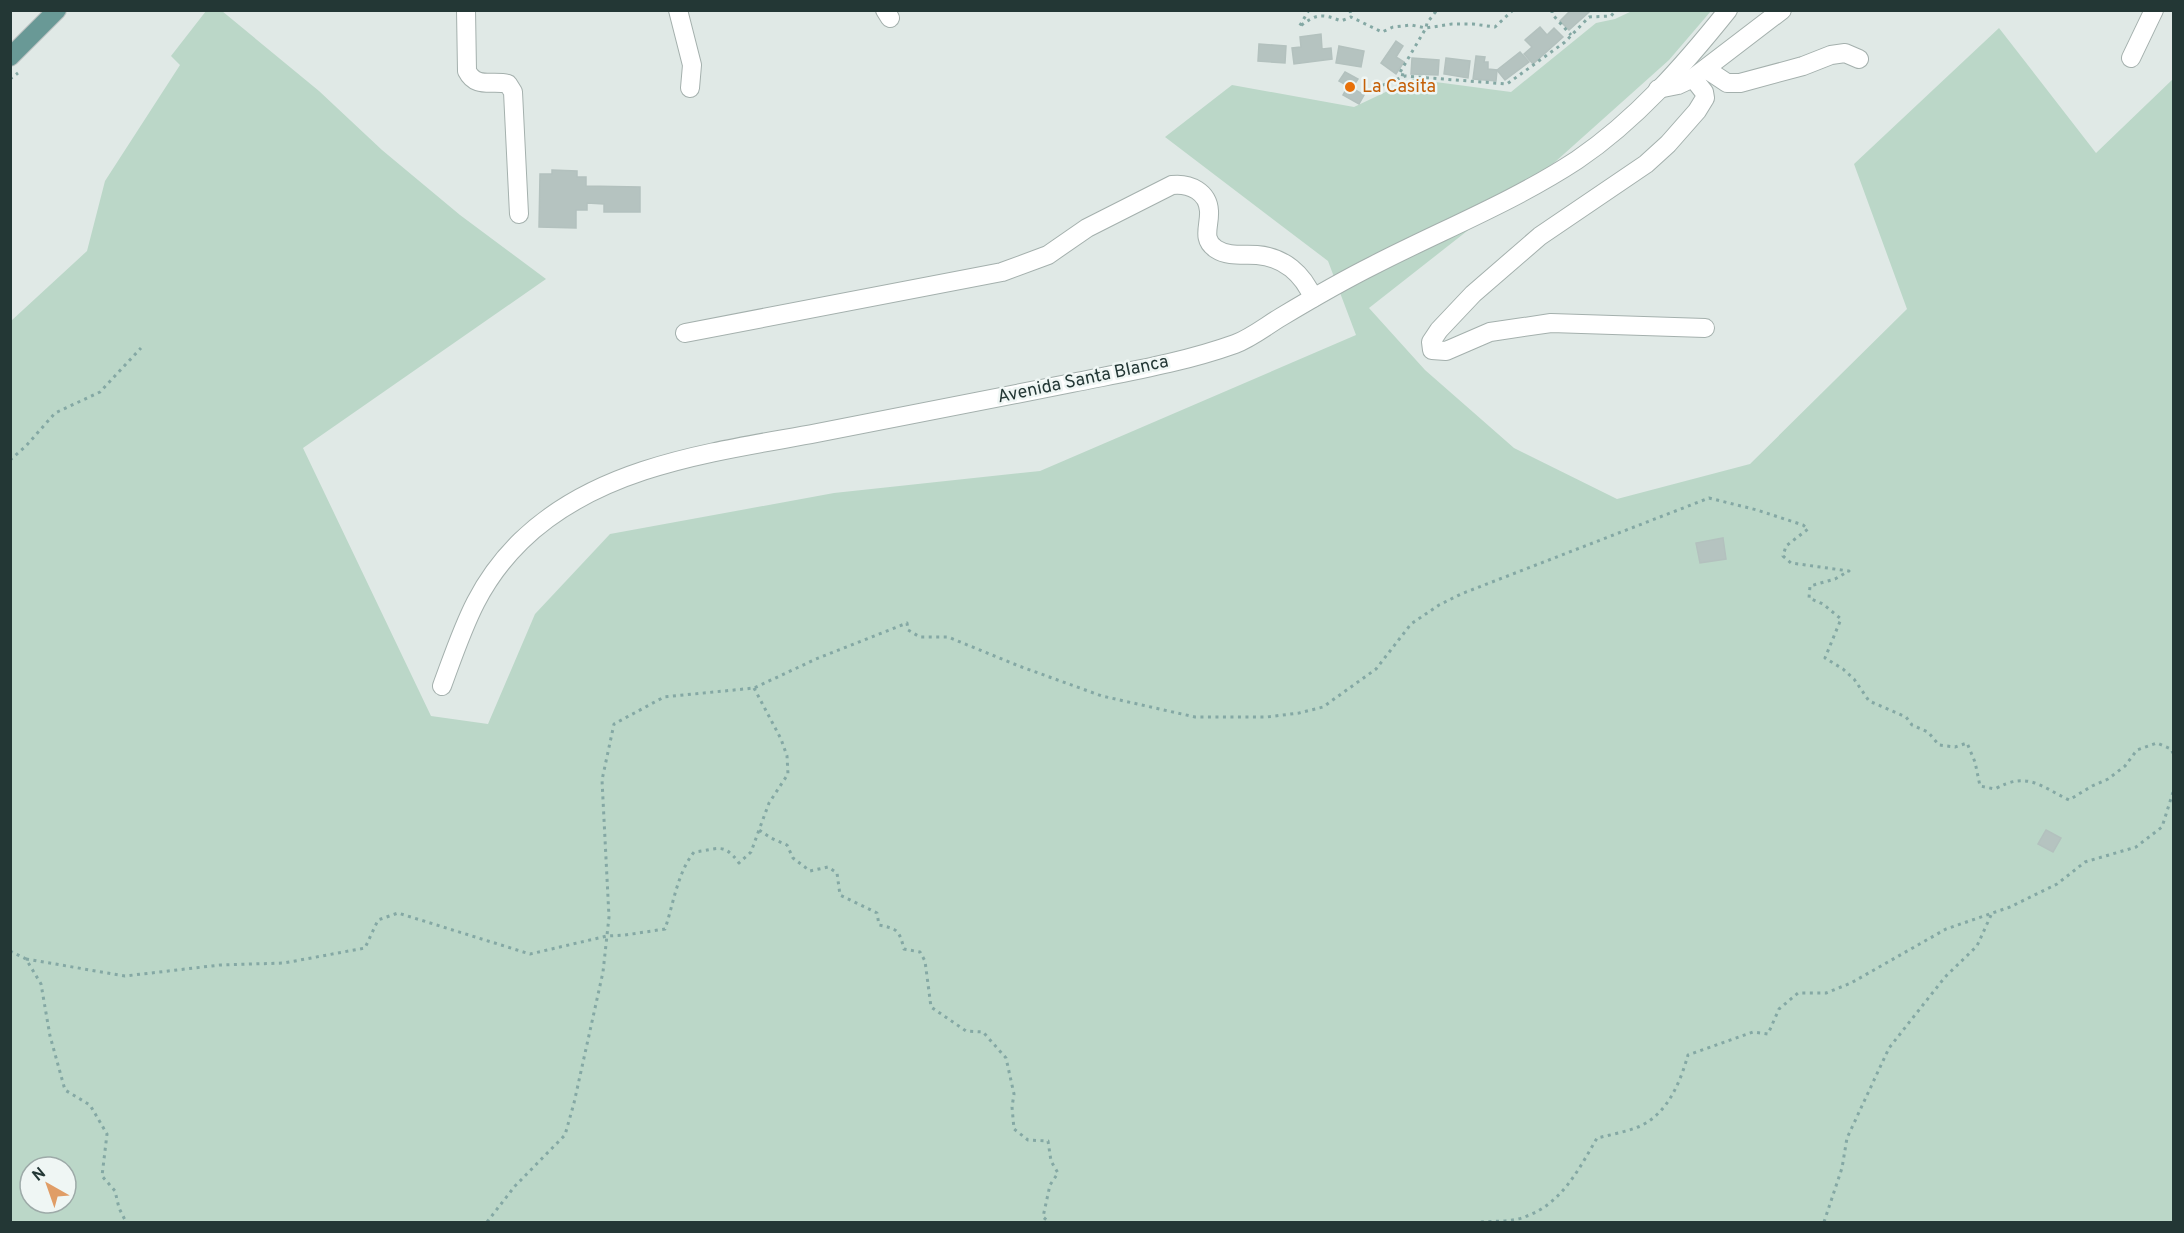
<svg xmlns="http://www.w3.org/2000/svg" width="2184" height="1233" font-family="Overpass,sans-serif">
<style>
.green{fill:#bbd7c8;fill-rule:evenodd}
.building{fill:#b5c3c0;stroke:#b3c1be;stroke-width:1.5}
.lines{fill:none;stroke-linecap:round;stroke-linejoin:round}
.minor-casing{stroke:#a4b0ad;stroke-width:20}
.major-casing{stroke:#bdc3c2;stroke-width:20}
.path{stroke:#84a8a4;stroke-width:3;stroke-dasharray:3 4.5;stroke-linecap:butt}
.minor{stroke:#fff;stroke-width:18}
.major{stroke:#699996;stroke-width:18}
.food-dot{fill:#e8710a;stroke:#eff6f4;stroke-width:2}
.labels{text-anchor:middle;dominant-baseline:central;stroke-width:5;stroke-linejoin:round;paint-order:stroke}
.food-label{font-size:18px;fill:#c56008;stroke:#eff6f4;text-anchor:start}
.street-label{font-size:18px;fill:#233735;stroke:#eff6f4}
</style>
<rect width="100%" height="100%" fill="#e0e9e6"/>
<path class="green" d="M206,11H222L319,91L382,150L460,215L546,279L303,448L431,716L488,724L535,614L610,534L834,493L1040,471L1356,335L1328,261L1165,137L1232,85L1354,107L1413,79L1511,92L1596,23L1615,19L1632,11H1711L1669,60L1555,162L1369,308L1425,370L1514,448L1617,499L1750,464L1907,309L1854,164L1999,28L2096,153L2173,79V1222H11V321L87,251L105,181L180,65L171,56ZM30,1167H66V1203H30Z"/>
<g class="building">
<polygon points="1571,10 1588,10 1589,12 1569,30 1560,21"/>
<polygon points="1540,27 1547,35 1554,28 1563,37 1533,64 1524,54 1532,47 1525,40"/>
<polygon points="1321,34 1322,49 1331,48 1332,59 1294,64 1292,48 1301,47 1300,37"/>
<polygon points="1396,41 1403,46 1396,57 1404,62 1396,74 1381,63"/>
<polygon points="1259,44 1286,46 1285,63 1258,61"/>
<polygon points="1339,46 1364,51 1361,67 1336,63"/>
<polygon points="1520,52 1529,62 1505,80 1497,70"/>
<polygon points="1476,56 1485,57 1484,62 1488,62 1488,69 1497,70 1496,81 1473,79"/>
<polygon points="1412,58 1439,60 1438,75 1411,74"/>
<polygon points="1446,58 1470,61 1468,78 1444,74"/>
<polygon points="1345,72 1358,79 1352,88 1364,95 1359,104 1343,95 1348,86 1339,81"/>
<polygon points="552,170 577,171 577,177 586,177 586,186 640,187 640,212 604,212 604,204 587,203 587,210 576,210 576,228 539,227 540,174 552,174"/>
<polygon points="1723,538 1726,559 1700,563 1696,543"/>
<polygon points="2046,830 2061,838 2053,852 2038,844"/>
</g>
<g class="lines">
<g class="minor-casing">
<g id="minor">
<path d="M466,10L467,71C476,89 492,80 508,84L513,92L519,214"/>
<polyline points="678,10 692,65 690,88"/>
<polyline points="885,10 890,18"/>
<polyline points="2131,58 2154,10"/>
<polyline points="1706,69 1727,83 1740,83 1803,66 1831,55 1845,53 1859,59"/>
<polyline points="1693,78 1704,92 1705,98 1697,111 1668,144 1646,164 1540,236 1473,294 1439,330 1431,342 1432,350 1446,351 1490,332 1551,323 1705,328"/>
<polyline points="1658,89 1678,85 1693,78 1782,10"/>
<path d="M685,333L1002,272L1048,255L1087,228L1172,185C1190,183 1208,192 1209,211C1210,226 1201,239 1216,249C1228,257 1244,254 1257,255C1284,257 1303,274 1313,298"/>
<path d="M442,686C463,629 476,585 521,541C599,465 715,452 817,433C902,417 987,400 1072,383C1126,372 1182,363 1235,344C1251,338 1266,326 1281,317C1311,299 1342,281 1374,265C1442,230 1513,202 1577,160C1636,120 1684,65 1728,10"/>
</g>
</g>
<g class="major-casing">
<polyline id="major" points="10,57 57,10"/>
</g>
<g class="path">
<path d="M1309,10L1299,27C1316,14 1321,13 1341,21L1351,17L1382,32L1393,27L1411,25L1426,28L1452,24H1473L1495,27L1513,10"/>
<polyline points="1350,10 1351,17"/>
<polyline points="1521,10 1528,10"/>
<polyline points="1552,10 1552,14 1571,35"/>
<polyline points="1404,75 1399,74 1426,28 1427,23 1437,10"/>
<polyline points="10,79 18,73"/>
<polyline points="1369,91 1405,76 1507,84 1565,42 1589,17 1611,16 1616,10"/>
<polyline points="10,460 26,446 55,413 100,392 141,348"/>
<path d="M754,688L781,739L787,756L788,774L769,803L759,830L771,838L787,845L793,858L810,871L828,867L837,873L840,895L877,913L879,925C898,929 899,930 904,949L920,952L925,961L931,1007L966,1031L983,1032L1006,1058L1014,1094L1012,1107L1014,1129L1028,1140L1048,1141L1051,1161L1058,1173L1050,1185L1043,1217L1049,1222"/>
<polyline points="10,951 26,959 41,984 50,1036 65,1090 90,1105 107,1134 102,1176 115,1191 119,1208 126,1222"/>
<path d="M26,959L125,976L220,965L284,963L365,948L378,920L398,913L530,954L607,936L625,935L665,929C674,902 677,874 694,852C717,850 723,841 739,863L751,852L759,830"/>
<path d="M487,1222L515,1186L565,1135L574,1103L603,972L609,917L602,780L614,724L664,697L754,688L816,659L907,623L908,630L920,637H948L1019,666L1102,696L1195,717H1267L1299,713L1323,707L1376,669L1411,624L1439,605L1461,594L1709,498L1757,510L1803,525L1808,529L1786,546L1783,556L1791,563L1849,571L1835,579L1810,586L1809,598L1823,604L1841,619L1825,658L1843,669L1854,679L1869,701L1906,717L1912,725L1928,732L1939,745L1955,747L1967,743L1975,762L1980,786L1995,789C2027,771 2040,786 2069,800L2092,786L2108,779L2125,766L2137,750L2157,743L2171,749L2174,755"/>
<path d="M1481,1222C1495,1221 1514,1222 1527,1216C1562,1203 1579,1169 1597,1138C1610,1135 1625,1132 1638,1127C1667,1115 1680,1083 1688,1055L1753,1032L1768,1034L1779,1009L1798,993H1826L1851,983L1946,929L2010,907L2057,884L2085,862L2136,847L2162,827L2174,789"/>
<polyline points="1824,1222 1842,1168 1847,1138 1889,1048 1945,977 1977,946 1992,913"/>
</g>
<use href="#minor" class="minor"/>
<use href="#major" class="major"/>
</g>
<circle class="food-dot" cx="1350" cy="87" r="6"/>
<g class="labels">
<g class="food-label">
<text x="1362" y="87">La Casita</text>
</g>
<g class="street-label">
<text transform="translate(1083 380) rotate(-12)">Avenida Santa Blanca</text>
</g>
</g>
<rect width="2184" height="1233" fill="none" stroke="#233735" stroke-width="24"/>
<g transform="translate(48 1185) rotate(320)"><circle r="28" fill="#eff6f4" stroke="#9daaa8" stroke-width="1.5"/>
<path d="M0-4.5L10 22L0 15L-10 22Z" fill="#e09d66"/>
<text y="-9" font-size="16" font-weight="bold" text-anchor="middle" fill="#233735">N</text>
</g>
</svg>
